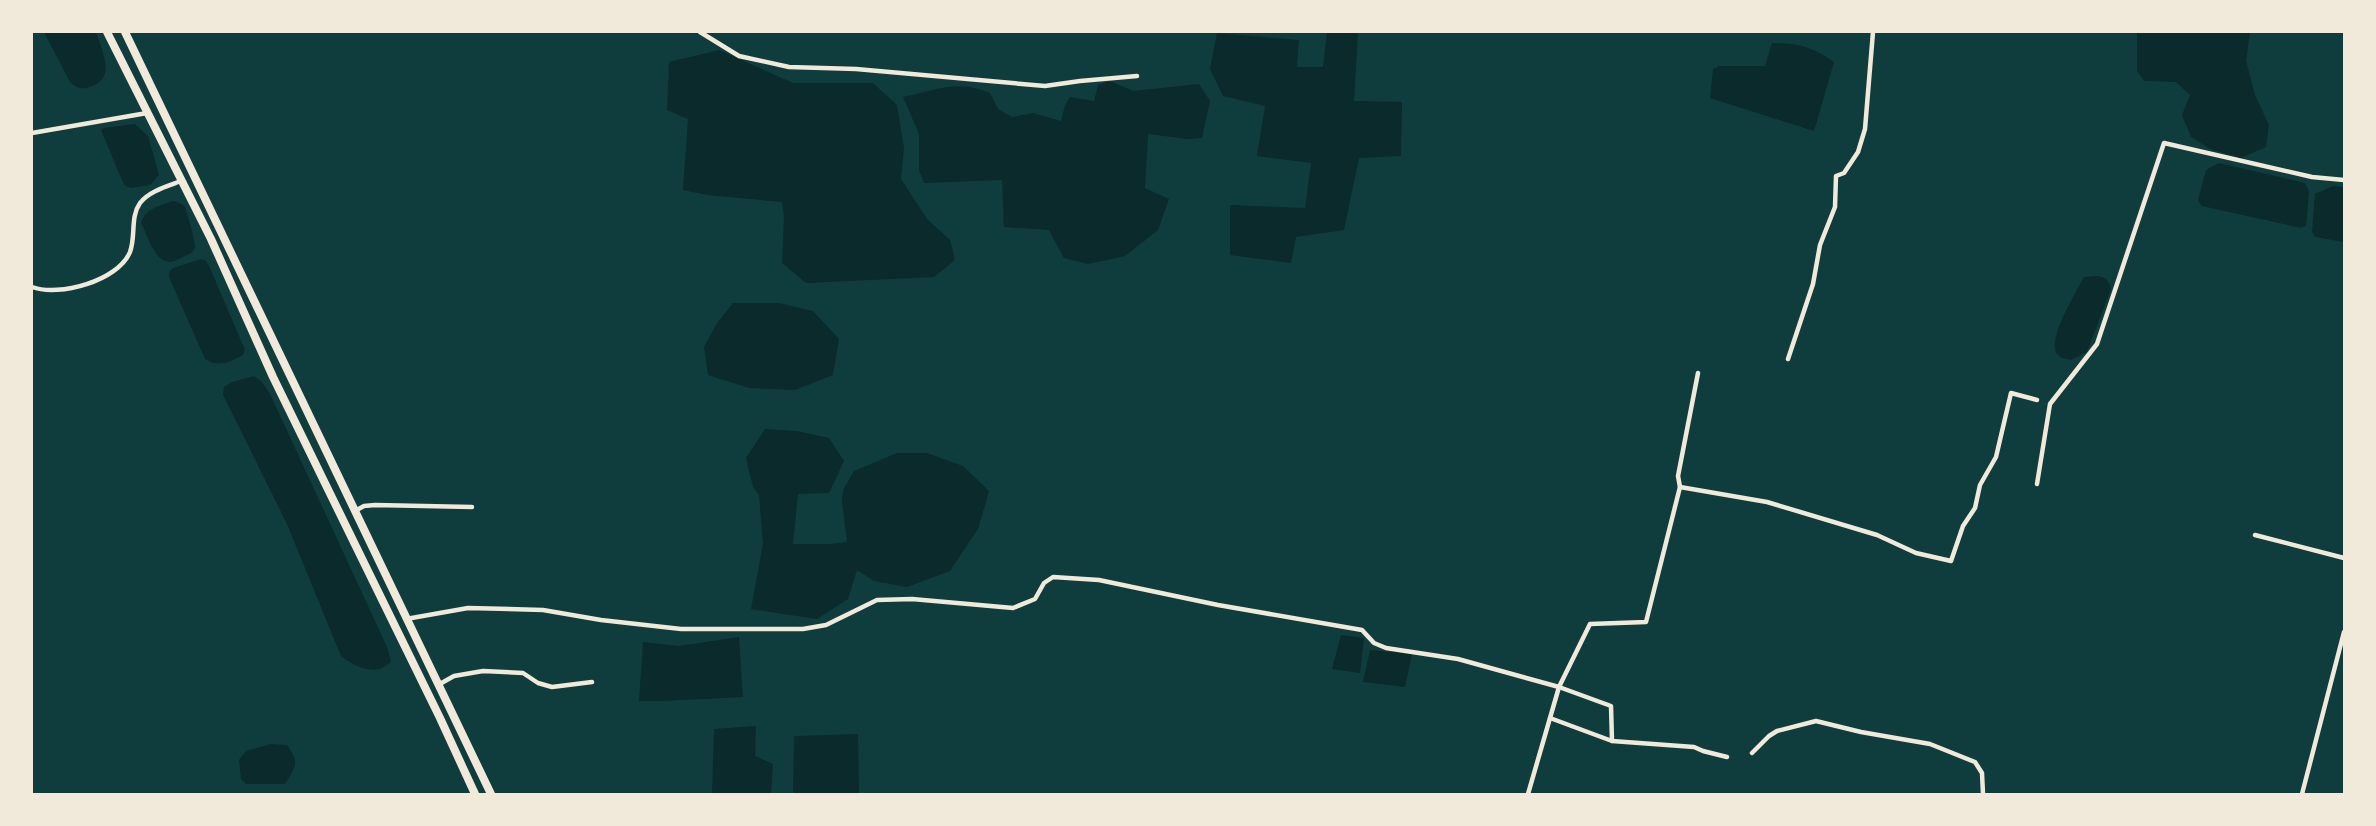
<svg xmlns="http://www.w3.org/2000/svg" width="2376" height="826" font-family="Roboto,sans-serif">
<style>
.water{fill:#0a2a2b}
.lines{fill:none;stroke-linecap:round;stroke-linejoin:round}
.minor{stroke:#f1e9da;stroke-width:4.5}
.trunk{stroke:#f1e9da;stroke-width:8}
</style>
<rect width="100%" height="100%" fill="#0f3d3e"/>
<g class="water">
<path d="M44,32H96C101,49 117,78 92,86C82,90 77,89 70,82Z"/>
<polygon points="1327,32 1358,32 1354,101 1402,102 1401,156 1359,158 1344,230 1296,237 1291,263 1230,255 1230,205 1305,208 1311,163 1257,156 1265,106 1223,96 1210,69 1217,33 1299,40 1297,67 1323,67"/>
<polygon points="2137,32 2250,32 2246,61 2255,95 2269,125 2266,147 2241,158 2210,149 2191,137 2182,115 2190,95 2176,82 2144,81 2137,71"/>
<path d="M1772,43C1798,43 1813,47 1834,62L1814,131L1710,98L1713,69L1719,66H1765Z"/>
<polygon points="719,50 793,83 873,83 897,105 904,148 901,179 927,219 950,240 955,260 934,277 806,283 782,263 784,217 782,202 707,195 683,190 688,119 667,110 669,62"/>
<path d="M1110,81L1133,91L1199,84L1210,101L1202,138L1188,139L1148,134L1145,188L1169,199L1158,230L1125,256L1088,264L1064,258L1049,230L1004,227L1002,180L924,183L919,170V134L903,97C937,90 956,79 990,93L998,109L1012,117L1033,113L1061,121L1065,105L1070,97L1094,101L1098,85Z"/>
<polygon points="135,124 148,136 159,175 150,185 130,188 124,185 101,130 104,128"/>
<polygon points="2219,163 2305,183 2309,192 2306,226 2301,228 2202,206 2198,200 2206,170"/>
<polygon points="2333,186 2344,187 2344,242 2315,237 2312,232 2315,194"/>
<path d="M173,201C177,202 182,203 185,207C187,212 196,244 195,248C193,254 184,256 179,259C157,272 149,238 141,223C146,208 159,206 173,201Z"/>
<path d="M201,259L206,261L210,268L245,350L243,355C230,362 218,368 205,359L169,277V272L173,268Z"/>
<path d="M2098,276C2106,277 2109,281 2111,289L2087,352L2071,360C2067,359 2060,358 2058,355C2045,341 2077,291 2084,277Z"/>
<polygon points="733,303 779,303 813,311 839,339 833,375 795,390 749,388 708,375 704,347 717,323"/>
<path d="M254,376L262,382L270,394L387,647L391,661C378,678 355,667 341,656L287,524L223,395L224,387L232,382Z"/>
<polygon points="765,429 797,431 829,438 844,461 829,493 798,494 793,544 830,544 847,542 842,502 843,490 854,471 897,453 927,453 963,466 989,491 978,529 950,571 907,587 874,581 857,570 848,599 817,619 751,609 763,544 759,495 753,487 746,458"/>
<polygon points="1341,635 1364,638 1360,673 1332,669"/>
<polygon points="739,637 743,697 661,701 639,701 643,642 679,646"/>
<polygon points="1370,650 1412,654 1405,687 1363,682"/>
<polygon points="756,726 755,756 773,764 771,794 712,794 714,729"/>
<polygon points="858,734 859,794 793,794 794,736"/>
<path d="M271,744L287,745C300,763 296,766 285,784H246L241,779L239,760L246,751Z"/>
</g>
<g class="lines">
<g class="minor">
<polyline points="700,32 739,56 789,67 856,69 1045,86 1080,81 1137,76"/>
<polyline points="32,133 147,113"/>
<path d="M32,287C59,297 118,281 130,252C136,236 130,217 140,203C149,191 168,186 181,181"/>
<polyline points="1788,359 1813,284 1820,245 1835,207 1836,176 1844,173 1858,152 1865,129 1873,32"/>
<polyline points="2037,484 2050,404 2097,344 2164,143 2312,177 2344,180"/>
<polyline points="1680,487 1767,502 1877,535 1916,553 1951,561 1963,526 1975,508 1980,485 1996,457 2011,393 2037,400"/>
<polyline points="355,511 364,506 375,505 472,507"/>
<polyline points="2255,535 2344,558"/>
<polyline points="406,619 468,608 543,610 601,620 681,629 803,629 826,625 877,600 912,599 1013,608 1035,599 1044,583 1053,577 1099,580 1218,605 1362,630 1374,643 1386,648 1458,659 1559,687 1611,706 1612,741 1694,747 1703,751 1727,757"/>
<polyline points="438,685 454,676 483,671 523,673 538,683 552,687 592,682"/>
<polyline points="1550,718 1612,741"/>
<polyline points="1752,753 1769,736 1777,731 1816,721 1861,732 1930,744 1975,762 1982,773 1983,794"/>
<polyline points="1528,794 1559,687 1590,624 1646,622 1680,487 1678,476 1698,373"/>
<polyline points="2302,794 2344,632"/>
</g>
<g class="trunk">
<polyline points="107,32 211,239 273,377 440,718 475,794"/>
<polyline points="125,32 491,794"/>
</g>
</g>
<rect width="2376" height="826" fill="none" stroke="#f1e9da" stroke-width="66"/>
</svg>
